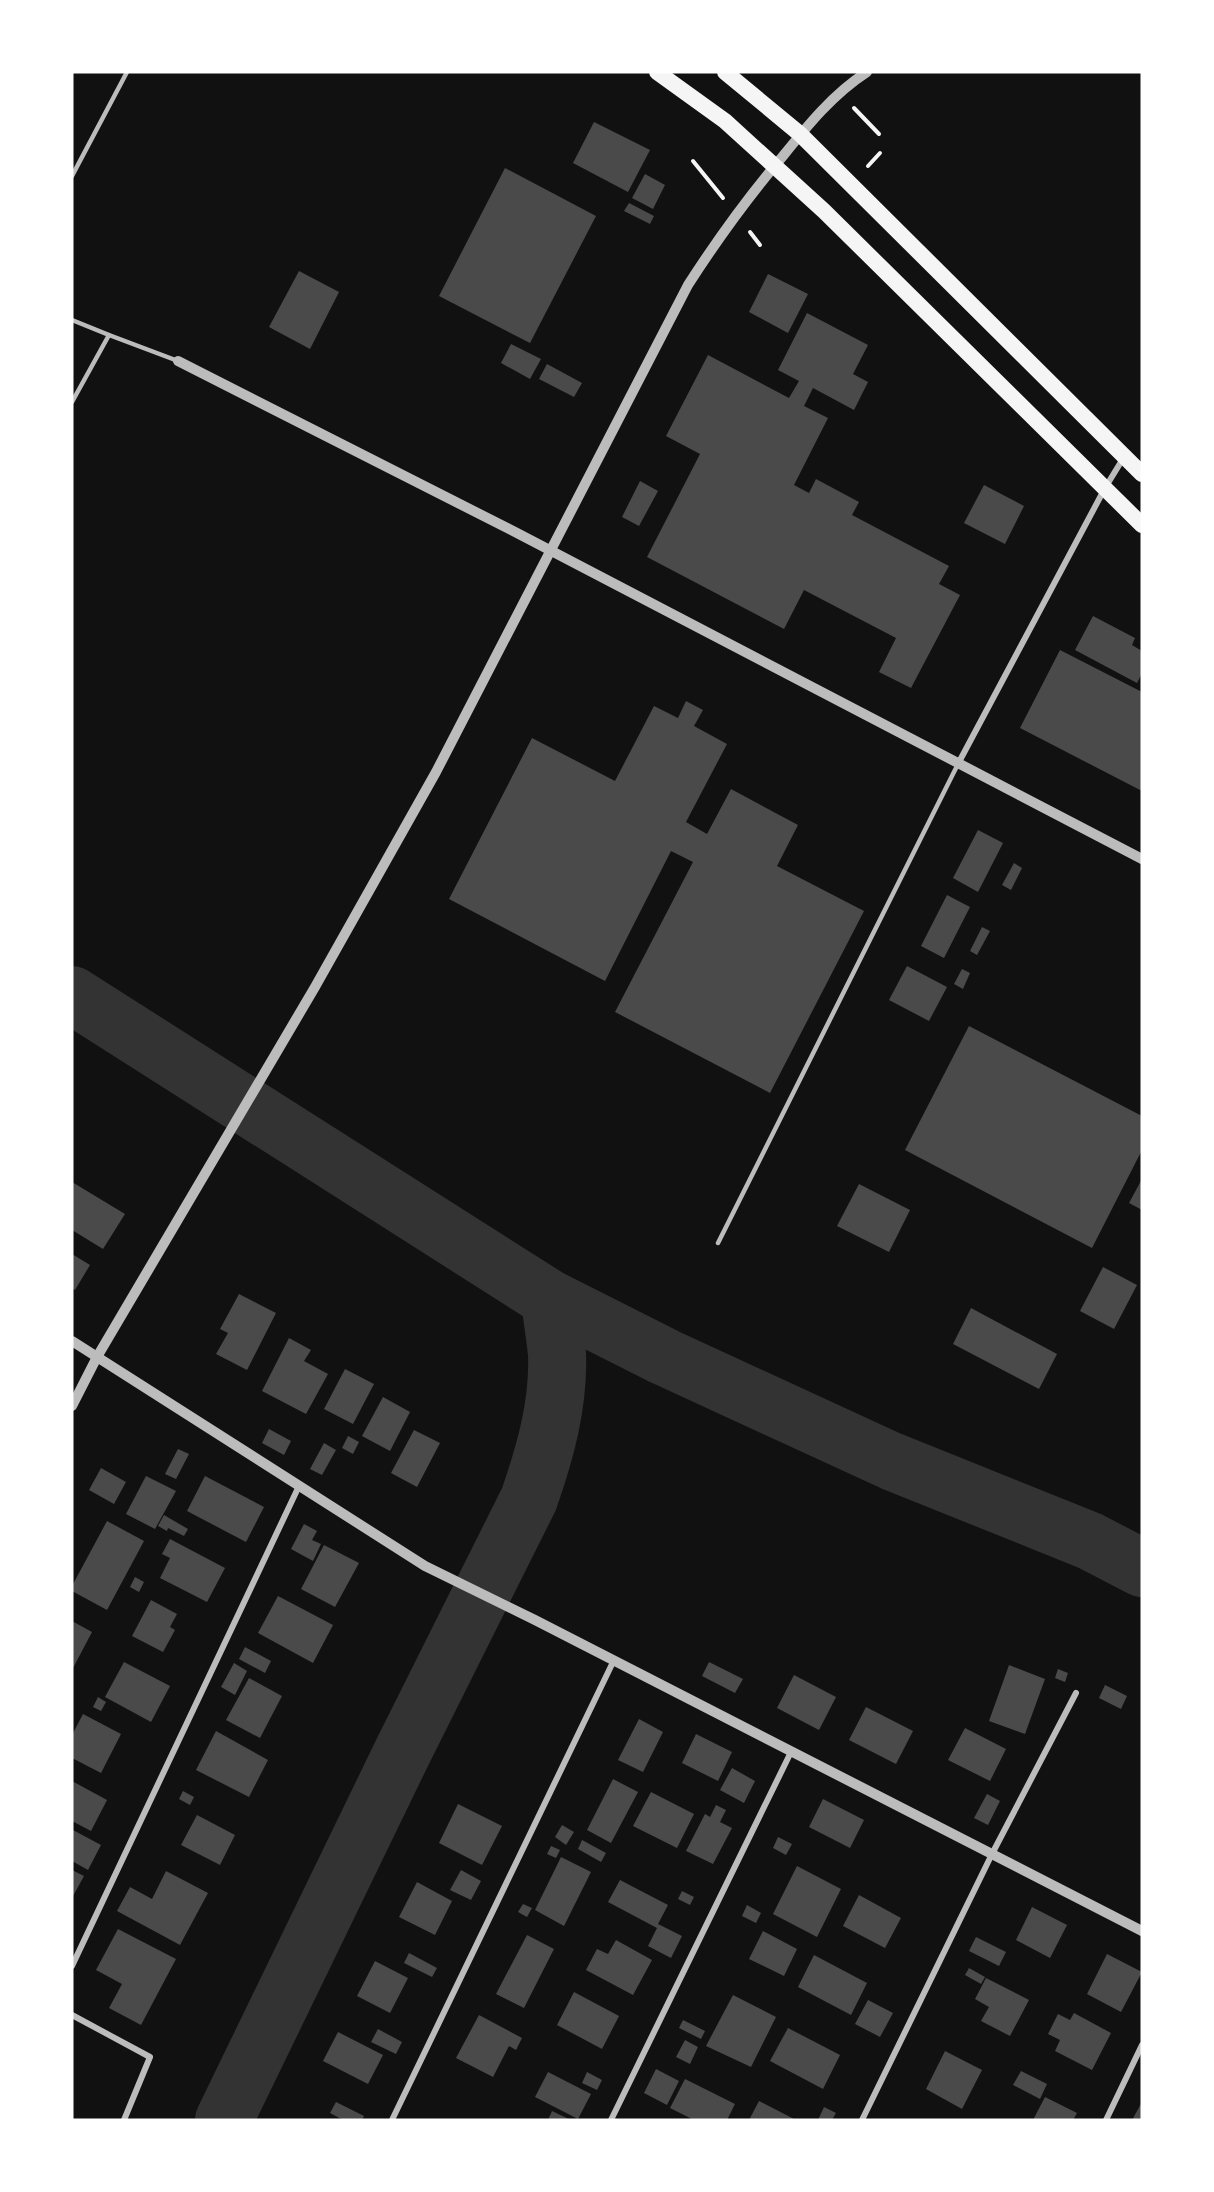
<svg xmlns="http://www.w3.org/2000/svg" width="1214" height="2192" font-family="'Public Sans',sans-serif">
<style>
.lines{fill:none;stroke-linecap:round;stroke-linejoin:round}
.river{stroke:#333;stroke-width:58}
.building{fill:#4a4a4a}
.path{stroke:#f5f5f5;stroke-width:4}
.service{stroke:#bcbcbc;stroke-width:4.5}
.minor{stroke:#bcbcbc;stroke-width:6}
.tertiary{stroke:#bcbcbc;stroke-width:10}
.trunk{stroke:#f5f5f5;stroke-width:16}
</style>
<rect width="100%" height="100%" fill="#111"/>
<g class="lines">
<g class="river">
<polyline points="72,995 550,1299 665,1357 891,1461 1090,1541 1142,1568"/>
<path d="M224,2120L403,1751L529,1499C545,1453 559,1404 557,1354C555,1335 552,1317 550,1299"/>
</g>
</g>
<g class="building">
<polygon points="594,122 650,150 628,192 573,163"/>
<polygon points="505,168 596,216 530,343 439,296"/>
<polygon points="645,174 665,185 653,209 632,198"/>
<polygon points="629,203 654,216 650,224 624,211"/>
<polygon points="299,271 339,292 310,349 269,327"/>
<polygon points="768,274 808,294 788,333 749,312"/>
<polygon points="807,313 868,345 853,374 868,382 854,410 813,388 804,406 828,418 794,485 809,493 816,479 859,502 852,515 949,566 939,584 960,595 911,688 879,672 896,638 804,590 784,629 647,557 700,454 666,436 708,355 789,398 799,381 778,370"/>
<polygon points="511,344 541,359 530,379 501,363"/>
<polygon points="547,364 582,383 574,397 539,379"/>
<polygon points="640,481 658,491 639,526 622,517"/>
<polygon points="984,485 1024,506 1005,544 964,523"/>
<polygon points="1093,616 1135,638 1132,645 1142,651 1142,673 1137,683 1075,650"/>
<polygon points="1060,650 1142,692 1142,791 1020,728"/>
<polygon points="686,701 703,710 694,726 727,744 686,822 707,834 731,789 798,825 777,866 864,911 770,1093 615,1012 693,862 671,851 605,981 449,899 532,738 615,781 654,706 678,718"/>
<polygon points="978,830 1003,843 978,892 953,878"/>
<polygon points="1014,863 1022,868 1011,890 1002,885"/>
<polygon points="947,895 970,907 944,958 921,946"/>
<polygon points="982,927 990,931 977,955 970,951"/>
<polygon points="907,966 947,987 929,1021 889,1000"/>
<polygon points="962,969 970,973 963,989 954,984"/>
<polygon points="969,1026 1142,1116 1142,1150 1092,1248 905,1150"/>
<polygon points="1142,1179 1142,1210 1129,1203"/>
<polygon points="72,1182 125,1214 103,1249 72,1230"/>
<polygon points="859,1184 910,1210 889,1252 837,1226"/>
<polygon points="72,1254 90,1265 75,1290 72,1288"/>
<polygon points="1103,1267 1137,1285 1114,1329 1080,1311"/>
<polygon points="239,1294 276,1313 247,1370 216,1354 228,1333 220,1329"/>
<polygon points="971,1308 1057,1354 1039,1389 953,1344"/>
<polygon points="289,1338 311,1350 304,1361 328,1374 306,1414 262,1391"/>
<polygon points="345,1369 374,1384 353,1424 324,1409"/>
<polygon points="383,1397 410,1412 390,1451 362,1436"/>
<polygon points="269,1429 291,1441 284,1455 262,1443"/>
<polygon points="414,1430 440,1443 417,1487 391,1473"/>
<polygon points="348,1436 359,1442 353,1454 342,1448"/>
<polygon points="324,1443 336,1450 322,1475 310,1469"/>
<polygon points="178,1449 189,1454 176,1479 165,1474"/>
<polygon points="101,1468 126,1482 114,1504 89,1490"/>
<polygon points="146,1476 176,1491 155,1529 126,1514"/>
<polygon points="205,1476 264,1507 246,1542 187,1511"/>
<polygon points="164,1515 188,1529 184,1536 168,1528 167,1531 158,1526"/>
<polygon points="107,1521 144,1541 107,1610 72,1591 72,1586"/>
<polygon points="304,1524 317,1531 312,1540 321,1544 313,1561 291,1549"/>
<polygon points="170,1539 225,1568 207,1602 160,1578 170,1558 162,1554"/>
<polygon points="324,1545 359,1563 335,1607 301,1589"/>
<polygon points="135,1577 144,1582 139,1592 130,1587"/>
<polygon points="278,1596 333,1625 313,1663 258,1633"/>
<polygon points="151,1600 177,1614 170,1627 175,1630 163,1652 132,1636"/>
<polygon points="72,1621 92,1632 72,1670"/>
<polygon points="245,1647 271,1661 265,1673 239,1659"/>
<polygon points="124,1662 170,1686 151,1722 105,1697"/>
<polygon points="709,1662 743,1679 735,1693 702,1676"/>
<polygon points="234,1663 247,1671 235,1695 221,1687"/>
<polygon points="1009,1665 1045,1679 1025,1734 989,1721"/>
<polygon points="1058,1669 1068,1673 1065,1682 1055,1678"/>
<polygon points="794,1675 836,1697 819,1730 777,1708"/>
<polygon points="249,1678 282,1696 260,1738 226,1720"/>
<polygon points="1105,1685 1127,1696 1121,1709 1099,1698"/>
<polygon points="98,1697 106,1702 101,1711 93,1707"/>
<polygon points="866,1707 913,1731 896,1764 849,1740"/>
<polygon points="83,1714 121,1734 101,1773 72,1758 72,1735"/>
<polygon points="639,1719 663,1732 643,1772 618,1760"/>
<polygon points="965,1728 1006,1749 990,1781 948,1760"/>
<polygon points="216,1731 268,1760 249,1797 196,1770"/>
<polygon points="696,1734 732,1752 718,1781 682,1763"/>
<polygon points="732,1768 755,1781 744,1803 720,1790"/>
<polygon points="613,1779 638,1792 611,1843 587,1830"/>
<polygon points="72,1781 107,1800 91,1831 72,1821"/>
<polygon points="183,1791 194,1797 190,1805 179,1799"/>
<polygon points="651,1792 694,1814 677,1848 633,1826"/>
<polygon points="987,1794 1000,1801 988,1825 974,1818"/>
<polygon points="823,1799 864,1820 850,1848 809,1827"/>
<polygon points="458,1804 502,1826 482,1865 439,1843"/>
<polygon points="716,1805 726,1810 720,1822 732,1828 713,1864 686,1851 705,1814 710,1817"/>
<polygon points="197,1815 235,1835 220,1865 181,1845"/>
<polygon points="562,1825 574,1832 566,1845 555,1837"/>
<polygon points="73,1830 101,1845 88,1870 72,1861"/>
<polygon points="778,1837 792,1844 786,1855 773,1848"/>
<polygon points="582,1840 606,1853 601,1862 578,1849"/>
<polygon points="551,1846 560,1850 556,1858 547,1854"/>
<polygon points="561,1857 591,1872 564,1926 535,1910"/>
<polygon points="797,1866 841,1889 817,1937 773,1914"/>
<polygon points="72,1870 84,1876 72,1898"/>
<polygon points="461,1870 481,1881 471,1900 450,1890"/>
<polygon points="166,1871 208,1893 180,1945 117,1911 130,1887 152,1899"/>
<polygon points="620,1880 668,1905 658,1924 682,1936 671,1958 648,1946 657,1928 608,1902"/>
<polygon points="417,1882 452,1901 435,1935 399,1917"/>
<polygon points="682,1891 694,1897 690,1905 678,1899"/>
<polygon points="859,1895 901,1918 885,1948 843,1926"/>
<polygon points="523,1904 532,1908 527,1917 518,1912"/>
<polygon points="747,1905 761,1913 756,1923 742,1916"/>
<polygon points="1032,1907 1067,1925 1050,1958 1016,1940"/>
<polygon points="118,1929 176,1959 141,2025 109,2008 122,1984 96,1970"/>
<polygon points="763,1931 797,1949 784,1976 749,1959"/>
<polygon points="527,1935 554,1949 524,2008 496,1994"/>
<polygon points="976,1937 1006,1952 999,1966 969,1951"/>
<polygon points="616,1940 652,1960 633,1995 586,1970 597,1949 608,1954"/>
<polygon points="409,1953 437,1968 432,1977 404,1963"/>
<polygon points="1107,1954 1142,1972 1121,2012 1087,1994"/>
<polygon points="814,1955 867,1983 851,2015 798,1987"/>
<polygon points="375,1961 408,1978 390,2013 357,1996"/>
<polygon points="969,1968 985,1977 981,1984 965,1975"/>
<polygon points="986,1978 1029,2000 1010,2036 981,2021 989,2007 975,1999"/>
<polygon points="574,1992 619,2016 602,2049 557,2025"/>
<polygon points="733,1995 776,2017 751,2067 706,2046"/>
<polygon points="868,2000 893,2013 880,2037 855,2024"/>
<polygon points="1074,2013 1111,2033 1092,2070 1055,2051 1060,2040 1048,2034 1058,2014 1070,2020"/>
<polygon points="479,2015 522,2038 516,2050 509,2046 493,2077 456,2058"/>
<polygon points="683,2020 705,2031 701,2039 679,2028"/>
<polygon points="788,2028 840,2055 823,2089 770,2061"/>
<polygon points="378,2029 402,2042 396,2054 371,2042"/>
<polygon points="338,2032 383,2055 368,2084 323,2061"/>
<polygon points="685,2040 698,2047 690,2064 676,2057"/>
<polygon points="945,2051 982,2070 962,2109 926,2089"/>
<polygon points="656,2069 679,2081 667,2105 644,2093"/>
<polygon points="1021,2071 1047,2084 1040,2099 1013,2085"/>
<polygon points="548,2072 591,2094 578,2119 535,2097"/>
<polygon points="587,2072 602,2080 597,2090 582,2083"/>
<polygon points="685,2079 735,2104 727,2120 694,2120 670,2108"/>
<polygon points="1045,2097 1077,2113 1073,2120 1033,2120"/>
<polygon points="759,2101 796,2120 749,2120"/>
<polygon points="336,2102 364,2116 362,2120 343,2120 330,2113"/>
<polygon points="1142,2102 1142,2120 1132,2120"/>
<polygon points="824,2107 836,2113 832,2120 818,2120"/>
<polygon points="552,2111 571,2120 548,2120"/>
</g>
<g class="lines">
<g class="path">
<polyline points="854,108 879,134"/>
<polyline points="693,161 723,198"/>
<polyline points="868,166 880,153"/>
<polyline points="750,232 760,245"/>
</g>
<g class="service">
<polyline points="72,176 127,72"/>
<polyline points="72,320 109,335"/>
<polyline points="72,402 109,335 178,361"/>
<polyline points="718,1243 958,764"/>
</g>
<g class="minor">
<polyline points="958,764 1105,488 1124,457"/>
<polyline points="72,1966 299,1486"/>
<polyline points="72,2015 150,2057 124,2120"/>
<polyline points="392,2120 614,1660"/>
<polyline points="611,2120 791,1752"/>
<polyline points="862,2120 992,1854 1076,1693"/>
<polyline points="1106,2120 1142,2045"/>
</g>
<g class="tertiary">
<polyline points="178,361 517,533 1142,859"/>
<polyline points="72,1341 425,1566 535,1620 1142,1931"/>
<path d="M72,1406L97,1357L315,987L436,772L688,285C717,240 748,197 783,156C808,125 833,94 867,72"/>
</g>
<g class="trunk">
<polyline points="657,72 725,121 824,211 1142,525"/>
<polyline points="725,72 800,134 1142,474"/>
</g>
</g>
<rect width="1214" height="2192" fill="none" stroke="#ffffff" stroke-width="147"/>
</svg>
